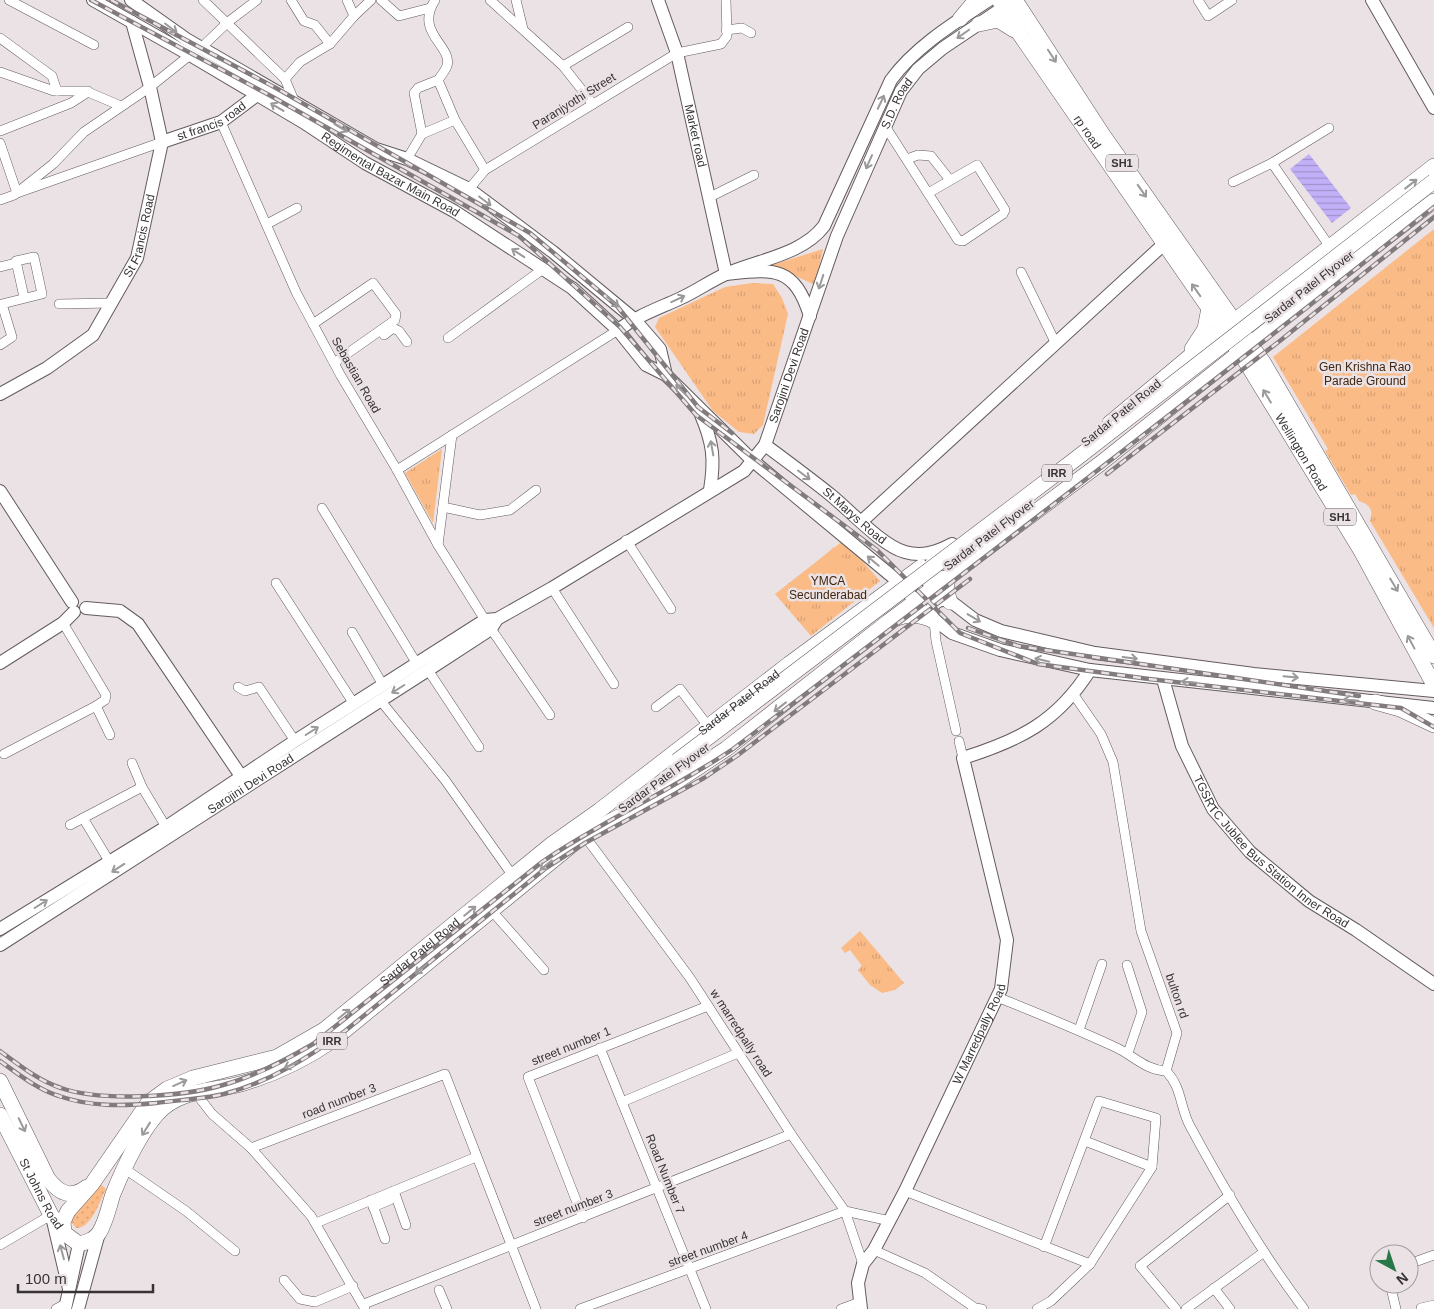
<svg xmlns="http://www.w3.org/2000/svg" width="1434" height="1309" font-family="Arial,sans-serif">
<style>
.grass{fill:url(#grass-dots)}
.park{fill:url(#park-tufts)}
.garden{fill:#fbbb86}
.water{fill:url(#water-rules)}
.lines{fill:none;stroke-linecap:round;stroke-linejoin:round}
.street-casing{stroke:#635b5e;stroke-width:10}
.secondary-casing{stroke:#635b5e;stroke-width:14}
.primary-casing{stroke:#635b5e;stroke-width:16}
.street{stroke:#fff;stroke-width:9}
.secondary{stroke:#fff;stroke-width:12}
.primary{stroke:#fff;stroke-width:15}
.rail-casing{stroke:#817b7c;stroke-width:4.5}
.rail{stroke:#ebe2e5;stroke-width:2.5;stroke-dasharray:8;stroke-linecap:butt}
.primary-bridge-casing{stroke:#635b5e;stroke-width:16;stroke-linecap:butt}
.primary-bridge{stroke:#fff;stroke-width:15}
.oneway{stroke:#9b999a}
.labels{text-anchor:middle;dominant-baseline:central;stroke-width:5;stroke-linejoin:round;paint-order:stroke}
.shield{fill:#ebe2e5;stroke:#6d6869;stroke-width:1}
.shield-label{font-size:11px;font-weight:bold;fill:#373334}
.street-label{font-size:12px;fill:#373334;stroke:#ebe2e5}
.park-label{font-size:12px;fill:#412710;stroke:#ebe2e5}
</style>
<defs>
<pattern id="grass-dots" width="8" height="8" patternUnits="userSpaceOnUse" patternTransform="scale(1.25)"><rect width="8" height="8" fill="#fbbb86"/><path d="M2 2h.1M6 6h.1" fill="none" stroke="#d8a174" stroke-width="1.8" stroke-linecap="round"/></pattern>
<pattern id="park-tufts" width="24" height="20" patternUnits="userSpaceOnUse" patternTransform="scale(1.25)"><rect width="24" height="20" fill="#fbbb86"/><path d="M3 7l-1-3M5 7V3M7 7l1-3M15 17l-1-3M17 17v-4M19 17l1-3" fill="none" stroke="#d8a174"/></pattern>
<pattern id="water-rules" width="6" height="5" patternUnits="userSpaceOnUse" patternTransform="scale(1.25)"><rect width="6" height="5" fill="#c1b0f8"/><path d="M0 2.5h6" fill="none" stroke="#9e90ca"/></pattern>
</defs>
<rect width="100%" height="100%" fill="#ebe2e5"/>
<path class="grass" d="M98,1182L106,1189C100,1201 91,1229 76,1228L70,1220Z"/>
<g class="park">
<path d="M1434,229V628L1370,521C1374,510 1369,504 1359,501L1355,494L1351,495L1325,451L1328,449L1273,357Z"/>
<polygon points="823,249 815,285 772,265"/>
<polygon points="752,283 773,284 782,298 788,314 763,425 754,434 739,432 713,411 655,327 659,318 725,287"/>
<polygon points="442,449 433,523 405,473"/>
<polygon points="844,540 880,581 811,636 775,594"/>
<polygon points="860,931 904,983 895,990 882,993 870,985 858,970 862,966 850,950 845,953 841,948"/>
</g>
<polygon class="garden" points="834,547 864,581 847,597 817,562"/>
<polygon class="water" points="1309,154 1351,208 1332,223 1290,169"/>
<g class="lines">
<g class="street-casing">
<g id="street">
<polyline points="9,0 94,45"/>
<polyline points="203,0 285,79 295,103"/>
<polyline points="291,0 304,21 315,25 330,44"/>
<polyline points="381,0 399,16 430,8"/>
<path d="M435,0C414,33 453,46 447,66C445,71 441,76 438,80"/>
<polyline points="490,0 563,66 593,104"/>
<polyline points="516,0 523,29"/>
<polyline points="1198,0 1208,16 1232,0"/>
<polyline points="354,16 371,0"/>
<polyline points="726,30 742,28 751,33"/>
<polyline points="0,38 52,76 57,91"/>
<polyline points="202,47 228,22 257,0"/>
<polyline points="563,66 628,27"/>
<polyline points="0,72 54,91 88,91"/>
<polyline points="285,79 300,62 330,44 354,16 347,0"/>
<polyline points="221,122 296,292 341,376 397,470 438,545 485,620 550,715"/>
<polyline points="885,126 958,240 963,241 1003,214 1005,210 977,165 930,192"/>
<polyline points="0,131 71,103 88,92 121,106"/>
<polyline points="422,134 414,93 418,88 438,80 455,120"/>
<polyline points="0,143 17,193 162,142"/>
<polyline points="407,159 422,134 455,120 485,170"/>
<polyline points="907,159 918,155 931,156 950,180"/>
<polyline points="1272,163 1330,247"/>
<polyline points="1233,182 1272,163 1329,128"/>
<polyline points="469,189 485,170 677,53 721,44 727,36 726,0"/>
<polyline points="710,197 754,175"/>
<polyline points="0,200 14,195 53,164 84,132 150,87 190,55"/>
<polyline points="267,224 297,208"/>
<polyline points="0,267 16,263"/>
<polyline points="1021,272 1056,344"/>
<polyline points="59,304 111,303"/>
<polyline points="313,324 373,283 396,314 395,320 334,363"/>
<polyline points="384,335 393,328 399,331 407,342"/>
<polyline points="448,338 543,269"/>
<polyline points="0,345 12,337 2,304 42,294 34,257 16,261 24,297"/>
<polyline points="397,470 618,330"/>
<polyline points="443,507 480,515 510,510 536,490"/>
<polyline points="322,508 417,664"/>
<polyline points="626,540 671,609"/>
<polyline points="438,545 452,435"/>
<polyline points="276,583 354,704"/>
<polyline points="552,588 614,684"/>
<polyline points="934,621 936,641 956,731"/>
<polyline points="63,623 106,695 105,700 96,706 110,735"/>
<polyline points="352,632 383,685"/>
<polyline points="428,670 479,747"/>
<polyline points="238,687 245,691 259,687 295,741"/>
<path d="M1074,695L1101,734L1113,762L1141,931L1177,1033L1166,1071C1182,1087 1180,1108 1190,1126C1224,1189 1261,1252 1304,1309"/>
<polyline points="380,700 445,780 513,876"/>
<polyline points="656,707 680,689 708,726"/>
<polyline points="959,741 963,758"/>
<polyline points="4,754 96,706"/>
<polyline points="132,763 142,787"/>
<polyline points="83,818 109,861"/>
<polyline points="70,825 142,787 166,827"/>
<polyline points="584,835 690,978 791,1134 845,1211 890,1221"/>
<polyline points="491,910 544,970"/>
<polyline points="1127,965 1142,1012 1128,1053"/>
<path d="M997,997C1037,1013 1076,1029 1115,1047C1133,1055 1145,1070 1166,1071"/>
<polyline points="1079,1030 1102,964"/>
<polyline points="600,1048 706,1309"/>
<polyline points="195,1092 212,1114 251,1148 311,1216 365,1309"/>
<polyline points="622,1102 738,1053"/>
<polyline points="1085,1141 1152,1167"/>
<polyline points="251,1148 445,1074 536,1309"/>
<polyline points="125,1169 186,1211 235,1251"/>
<polyline points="394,1191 406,1225"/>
<polyline points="905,1191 1090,1264"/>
<polyline points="371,1200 385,1239"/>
<polyline points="373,1207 390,1200"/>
<polyline points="583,1218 528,1077 708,1006"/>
<polyline points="316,1223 476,1157"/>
<polyline points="0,1245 51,1215"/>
<polyline points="874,1250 925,1273 975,1308 982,1309"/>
<polyline points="1409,1264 1434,1255"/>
<polyline points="284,1280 300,1299 315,1302 353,1286"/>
<polyline points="1390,1284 1396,1309"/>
<polyline points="1214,1288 1230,1309"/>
<polyline points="439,1290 447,1309"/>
<polyline points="364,1304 791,1134"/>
<polyline points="1421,1308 1434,1305"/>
<polyline points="56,1309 67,1303"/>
<polyline points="580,1309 845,1211 863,1264"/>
<polyline points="841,1309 860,1302"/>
<polyline points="1037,1309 1051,1301 1090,1264 1152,1167 1156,1118 1099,1101 1044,1247"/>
<polyline points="1176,1309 1140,1266 1230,1195"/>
<polyline points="1186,1309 1264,1252"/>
</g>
</g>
<g class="secondary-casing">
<g id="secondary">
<path id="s1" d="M93,0L190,55L303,122L365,163L454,211L572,288L618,330L646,365L666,375L753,461L900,583L925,613L952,633L1000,650L1090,670L1434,708"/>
<polyline points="131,0 186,39 376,149 407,159 469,189 553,252 634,319 660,349 666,375"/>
<path id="s2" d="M658,0L677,53L726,274C773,269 794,265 810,316"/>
<polyline points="1372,0 1434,108"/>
<path id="s3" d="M162,142L221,122L257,95"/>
<path d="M618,330C637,316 657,309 679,299C695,292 710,281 726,274C757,260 802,255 824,226L891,80C915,47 954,23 989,0"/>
<path id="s4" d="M0,394L47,368L93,335L137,258L162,142L150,87L132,22"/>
<path d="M701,415C713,443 715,459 710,490"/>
<path id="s5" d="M765,445C788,462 811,479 832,496C851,512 883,546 905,552C922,557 937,552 952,544"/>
<polyline points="0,491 72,602"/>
<polyline points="862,521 1164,244"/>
<polyline points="916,571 949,600 975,620 1001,631 1095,653 1254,674 1434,691"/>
<polyline points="86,608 120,611 138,624 245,782"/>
<path d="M932,619C930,606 935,598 949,600"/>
<polyline points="0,663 63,623 74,612"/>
<path id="s6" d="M1163,679L1182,746L1213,809L1250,852L1309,901L1356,930L1434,984"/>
<path id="s7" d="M0,929L166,827L295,741L485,620L497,619L552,588L744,471L765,445L837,236L901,91L918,69L943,48L1010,3"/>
<path id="s8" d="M0,945L428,670L491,629L497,619"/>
<polyline points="53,1221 69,1289"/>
<polyline points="65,1309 79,1244"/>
<polyline points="78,1309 99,1233"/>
<path id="s9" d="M861,1309L858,1283L863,1264L874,1250L905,1191L1001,989L1007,940L963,758C1020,740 1057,722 1090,670"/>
</g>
</g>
<g class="primary-casing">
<g id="primary">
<path id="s10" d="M999,0L1021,36L1246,362L1360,549L1434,685"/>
<polyline points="1015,0 1103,135 1263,362 1434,656"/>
<polyline points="960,19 976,0"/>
<polyline points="979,24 998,20 1014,30"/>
<polyline points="1192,349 1205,329 1209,308"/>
<polyline points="1110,423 1206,343 1434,166"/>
<path d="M936,557L931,568C934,576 939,580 948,578L946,589L950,602"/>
<path d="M897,618C910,613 922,615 934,621"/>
<polyline points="1375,702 1400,709 1434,725"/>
<path d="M0,1081L48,1179C60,1194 71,1199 87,1187"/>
<path id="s11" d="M0,1115L51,1215L64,1233L79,1244C87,1242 94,1240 99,1233C106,1222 109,1206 113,1194C124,1167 138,1136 157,1114C180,1088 214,1092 244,1083C277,1073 306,1059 333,1040L584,835L638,807L726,749L888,622L1101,463L1334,277L1434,201"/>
<path id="s12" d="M64,1233L63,1222L68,1211L92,1184L148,1103L167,1089L193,1078L277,1057L324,1030L552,844L600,810L789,664L921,567"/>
</g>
</g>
<use href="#street" class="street"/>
<use href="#secondary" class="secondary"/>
<use href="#primary" class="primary"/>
<g class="rail-casing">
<g id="rail">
<polyline points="91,0 271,96 519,236 620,327 696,415 877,550 960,633 1038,664 1149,679 1401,708 1434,727"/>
<polyline points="111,0 276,88 530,233 617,306 698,407 732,433"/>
<polyline points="1107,474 1281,340 1434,217"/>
<polyline points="968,628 1018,646 1359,696"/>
<path d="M0,1051C19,1065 39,1081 61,1088C101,1102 183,1097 223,1085C255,1076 284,1061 313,1044L542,862C604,820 672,790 733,749C969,570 1203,391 1434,207"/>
<path d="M0,1061C18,1074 37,1089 59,1096C90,1107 124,1106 156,1103C178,1100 203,1099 224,1094C269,1082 308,1058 345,1031L546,868L585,843L704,778L738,755L970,579"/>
</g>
</g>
<use href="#rail" class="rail"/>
<g class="primary-bridge-casing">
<polyline id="primary-bridge" points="677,761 1073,461 1434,181"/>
</g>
<use href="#primary-bridge" class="primary-bridge"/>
</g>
<defs><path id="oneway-shaft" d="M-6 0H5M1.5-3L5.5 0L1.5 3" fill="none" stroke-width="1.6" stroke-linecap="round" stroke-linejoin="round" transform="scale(1.25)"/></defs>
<g class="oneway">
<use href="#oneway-shaft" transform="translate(171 28) rotate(37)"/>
<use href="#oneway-shaft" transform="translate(963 34) rotate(145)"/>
<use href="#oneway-shaft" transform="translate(1052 56) rotate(57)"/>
<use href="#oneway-shaft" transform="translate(881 102) rotate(-65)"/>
<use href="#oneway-shaft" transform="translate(277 107) rotate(-149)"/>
<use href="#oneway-shaft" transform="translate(341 128) rotate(31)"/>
<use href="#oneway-shaft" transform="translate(869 162) rotate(114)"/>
<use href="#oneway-shaft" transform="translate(1411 184) rotate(-38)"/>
<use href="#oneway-shaft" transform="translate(1142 191) rotate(55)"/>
<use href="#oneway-shaft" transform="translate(485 201) rotate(37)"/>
<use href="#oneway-shaft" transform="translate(518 253) rotate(-147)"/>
<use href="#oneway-shaft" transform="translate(821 282) rotate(108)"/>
<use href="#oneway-shaft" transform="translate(1196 290) rotate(-125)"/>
<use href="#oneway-shaft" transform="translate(678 299) rotate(-25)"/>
<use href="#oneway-shaft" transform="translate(613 302) rotate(40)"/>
<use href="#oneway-shaft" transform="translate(681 390) rotate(-134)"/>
<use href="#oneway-shaft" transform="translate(1267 396) rotate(-121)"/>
<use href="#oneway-shaft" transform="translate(712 448) rotate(-100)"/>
<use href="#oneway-shaft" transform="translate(804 475) rotate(37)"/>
<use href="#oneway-shaft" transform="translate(873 561) rotate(-140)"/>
<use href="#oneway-shaft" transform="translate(1394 585) rotate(59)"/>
<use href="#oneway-shaft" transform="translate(974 618) rotate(31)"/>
<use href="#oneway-shaft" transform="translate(1411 642) rotate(-118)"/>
<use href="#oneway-shaft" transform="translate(1130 658) rotate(7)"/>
<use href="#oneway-shaft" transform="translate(1042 660) rotate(-167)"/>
<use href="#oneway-shaft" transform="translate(1291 677) rotate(5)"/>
<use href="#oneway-shaft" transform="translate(1189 682) rotate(-174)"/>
<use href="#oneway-shaft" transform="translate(398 689) rotate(148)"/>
<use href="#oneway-shaft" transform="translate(1351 700) rotate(-174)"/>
<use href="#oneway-shaft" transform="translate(780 707) rotate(142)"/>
<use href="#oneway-shaft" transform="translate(312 731) rotate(-32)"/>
<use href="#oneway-shaft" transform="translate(546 865) rotate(141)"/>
<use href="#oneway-shaft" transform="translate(118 868) rotate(147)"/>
<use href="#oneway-shaft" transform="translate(41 904) rotate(-32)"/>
<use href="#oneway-shaft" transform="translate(470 911) rotate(-39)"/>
<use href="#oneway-shaft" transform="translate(421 969) rotate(140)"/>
<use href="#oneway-shaft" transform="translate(344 1014) rotate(-39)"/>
<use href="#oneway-shaft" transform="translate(291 1065) rotate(157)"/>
<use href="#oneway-shaft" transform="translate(180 1083) rotate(-24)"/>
<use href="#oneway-shaft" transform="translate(22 1125) rotate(64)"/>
<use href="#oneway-shaft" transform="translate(146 1129) rotate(122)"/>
<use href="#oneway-shaft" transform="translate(62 1252) rotate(-105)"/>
</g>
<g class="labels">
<g class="shield">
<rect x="1106" y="154.5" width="32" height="17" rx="4"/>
<rect x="1042" y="464.5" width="30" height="17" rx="4"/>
<rect x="1324" y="508.5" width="32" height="17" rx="4"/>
<rect x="317" y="1032.5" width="30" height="17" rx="4"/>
</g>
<g class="shield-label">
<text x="1122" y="163">SH1</text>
<text x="1057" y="473">IRR</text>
<text x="1340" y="517">SH1</text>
<text x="332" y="1041">IRR</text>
</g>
<g class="street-label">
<text transform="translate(574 101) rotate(-32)">Paranjyothi Street</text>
<text stroke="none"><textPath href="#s7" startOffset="1275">S.D. Road</textPath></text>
<text stroke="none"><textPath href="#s3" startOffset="54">st francis road</textPath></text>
<text stroke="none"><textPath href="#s10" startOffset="159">rp road</textPath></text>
<text stroke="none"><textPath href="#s2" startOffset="141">Market road</textPath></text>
<text stroke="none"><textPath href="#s1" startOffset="345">Regimental Bazar Main Road</textPath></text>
<text stroke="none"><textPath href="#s4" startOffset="221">St Francis Road</textPath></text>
<text transform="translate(1309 287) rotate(-38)">Sardar Patel Flyover</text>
<text transform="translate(356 375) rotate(60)">Sebastian Road</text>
<text stroke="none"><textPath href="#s7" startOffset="982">Sarojini Devi Road</textPath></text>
<text transform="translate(1121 413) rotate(-39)">Sardar Patel Road</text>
<text stroke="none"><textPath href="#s10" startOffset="544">Wellington Road</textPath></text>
<text stroke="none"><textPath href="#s5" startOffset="114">St Marys Road</textPath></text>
<text transform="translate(989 535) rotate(-37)">Sardar Patel Flyover</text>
<text stroke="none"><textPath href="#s12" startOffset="879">Sardar Patel Road</textPath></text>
<text transform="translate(664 778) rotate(-36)">Sardar Patel Flyover</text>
<text stroke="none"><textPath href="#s8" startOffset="298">Sarojini Devi Road</textPath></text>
<text stroke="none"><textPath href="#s6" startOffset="211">TGSRTC Jublee Bus Station Inner Road</textPath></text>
<text stroke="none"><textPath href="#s12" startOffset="474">Sardar Patel Road</textPath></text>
<text transform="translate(1177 996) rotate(71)">bulton rd</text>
<text transform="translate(741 1033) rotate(57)">w marredpally road</text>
<text stroke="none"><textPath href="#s9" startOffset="304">W Marredpally Road</textPath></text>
<text transform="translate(571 1046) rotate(-22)">street number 1</text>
<text transform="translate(339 1101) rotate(-21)">road number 3</text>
<text transform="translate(665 1174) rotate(68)">Road Number 7</text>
<text stroke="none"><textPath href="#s11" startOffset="89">St Johns Road</textPath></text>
<text transform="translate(573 1208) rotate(-21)">street number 3</text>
<text transform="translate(708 1249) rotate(-20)">street number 4</text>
</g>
<g class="park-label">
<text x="1365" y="367">Gen Krishna Rao<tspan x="1365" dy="14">Parade Ground</tspan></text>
<text x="828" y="581">YMCA<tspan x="828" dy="14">Secunderabad</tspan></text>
</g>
</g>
<g transform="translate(1394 1269) rotate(140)"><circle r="24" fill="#ebe2e5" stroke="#a39c9e"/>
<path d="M0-4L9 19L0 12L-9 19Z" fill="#277849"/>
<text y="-8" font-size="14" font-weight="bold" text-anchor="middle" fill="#373334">N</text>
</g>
<path d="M18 1284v8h135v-8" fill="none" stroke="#373334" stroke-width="2.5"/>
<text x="25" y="1284" font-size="15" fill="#373334" stroke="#ebe2e5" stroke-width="4" paint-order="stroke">100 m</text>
</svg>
